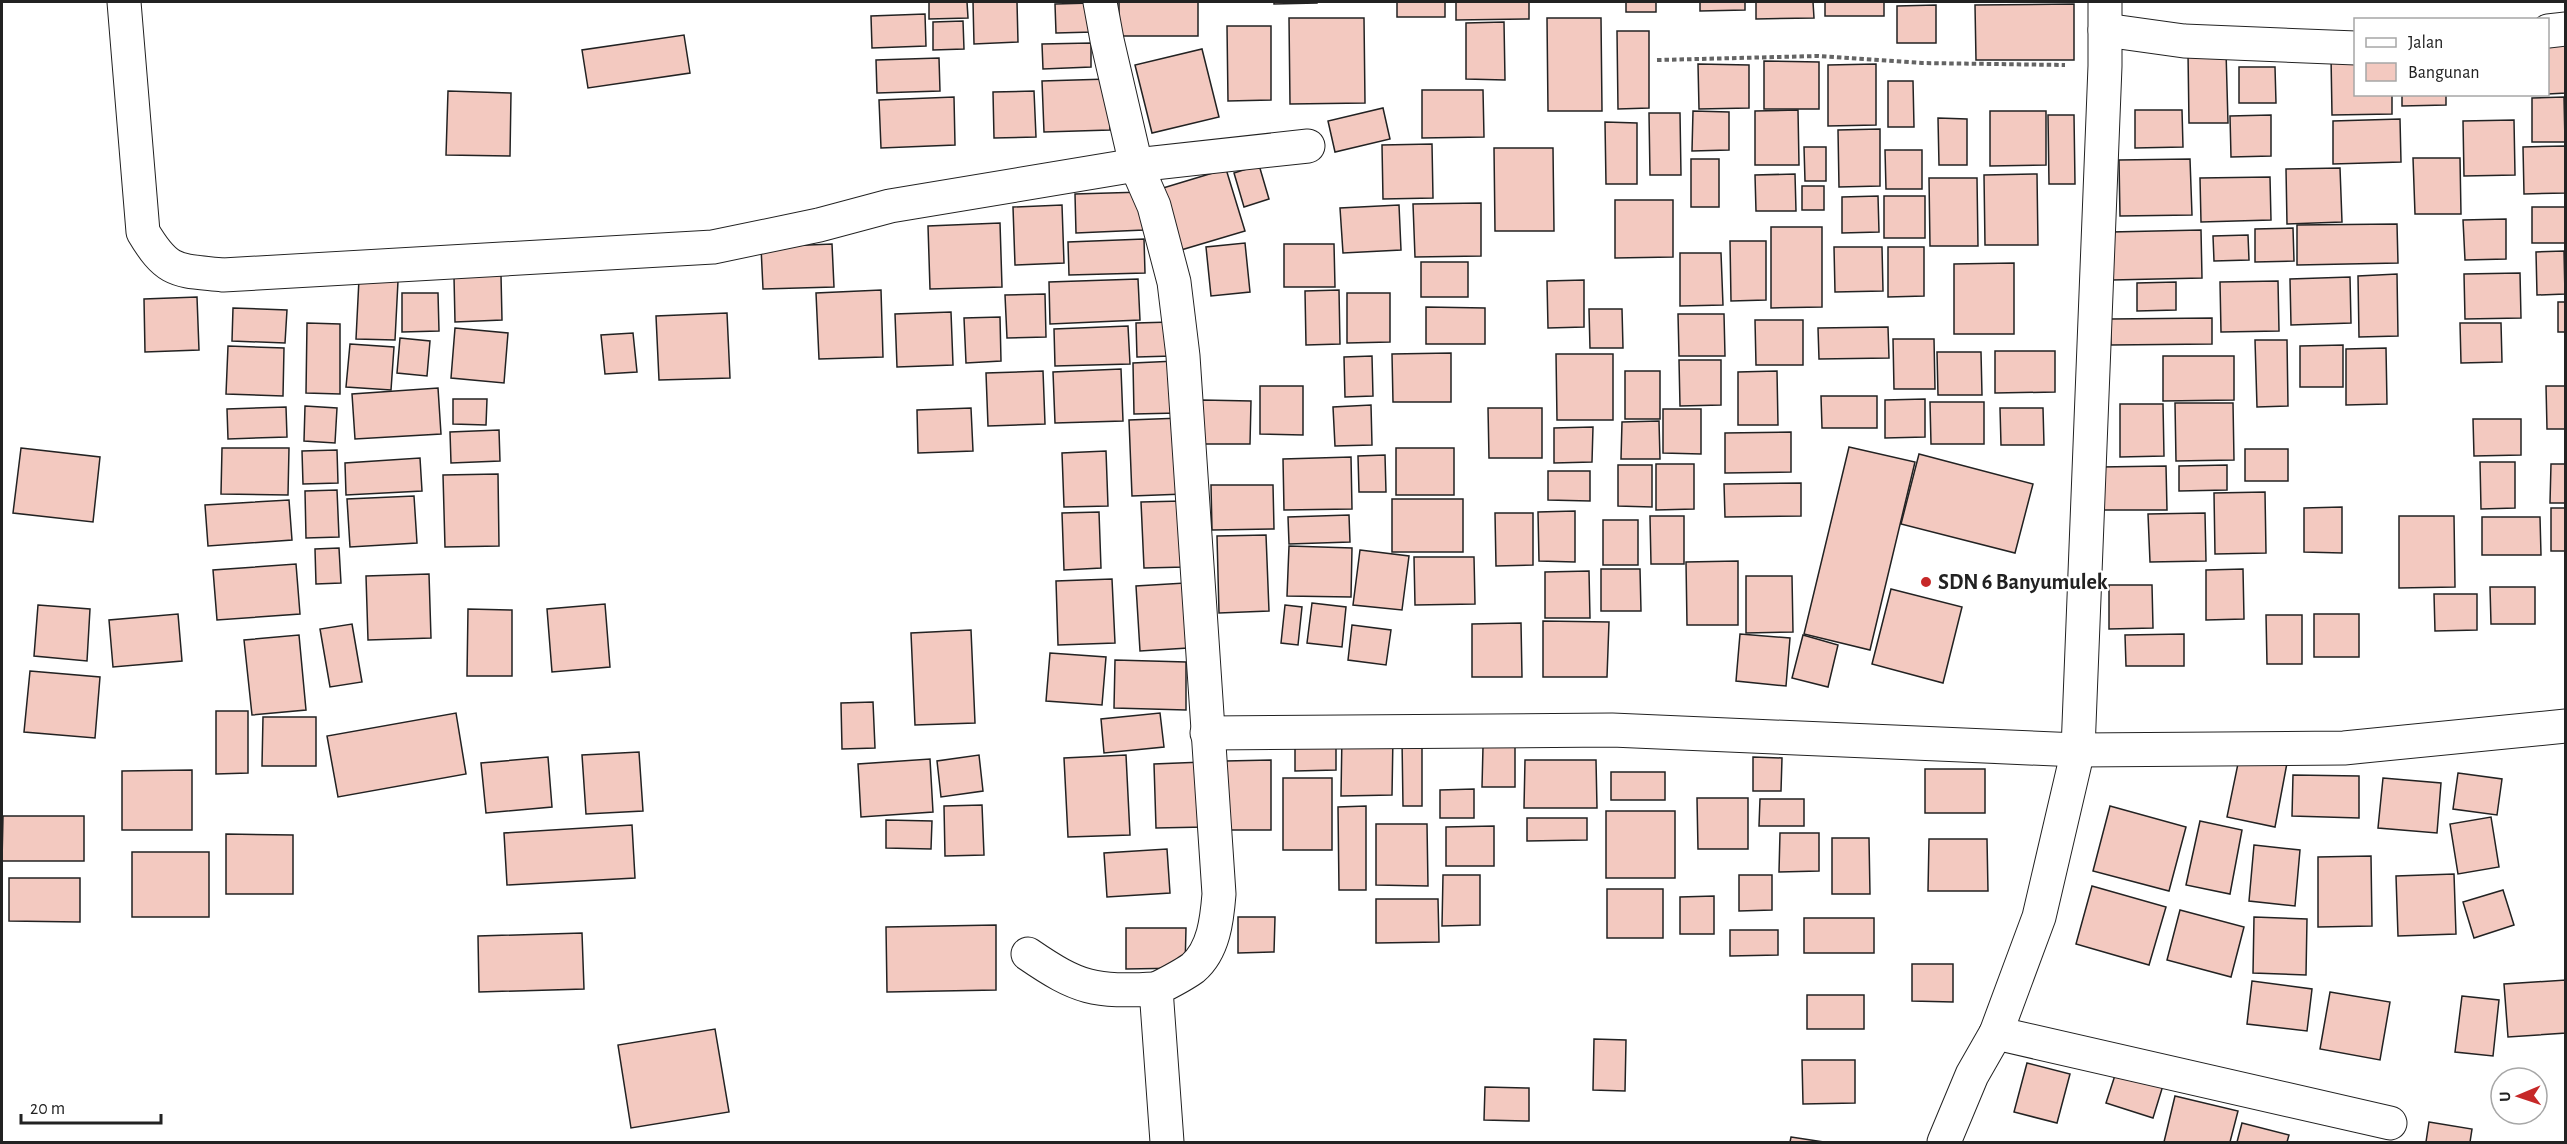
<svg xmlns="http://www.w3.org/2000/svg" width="2567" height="1144" font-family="'Alegreya Sans',sans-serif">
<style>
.building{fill:#f3c9c0;stroke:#222;stroke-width:1.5}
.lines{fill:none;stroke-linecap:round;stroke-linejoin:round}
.minor-casing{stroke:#222;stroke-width:35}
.path{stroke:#646464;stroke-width:4;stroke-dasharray:4.5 3;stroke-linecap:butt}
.minor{stroke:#fff;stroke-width:33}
.poi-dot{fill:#c62828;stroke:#fff;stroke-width:2}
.labels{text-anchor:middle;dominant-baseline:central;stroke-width:4.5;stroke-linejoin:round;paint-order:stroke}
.poi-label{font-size:22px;font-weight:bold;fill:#222;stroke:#fff;text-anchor:start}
</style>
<rect width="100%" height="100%" fill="#fff"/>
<g class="building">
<polygon points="929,2 967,2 968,18 929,19"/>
<polygon points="973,2 1017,2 1018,42 974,44"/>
<rect x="1119" y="2" width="79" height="34"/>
<polygon points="1274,2 1317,2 1317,3 1274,4"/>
<rect x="1397" y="2" width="48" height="15"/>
<polygon points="1456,2 1529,2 1529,19 1456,20"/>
<rect x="1626" y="2" width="30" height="10"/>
<polygon points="1700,2 1745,2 1745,10 1700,11"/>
<polygon points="1756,2 1813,2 1814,18 1756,19"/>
<rect x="1825" y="2" width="59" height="14"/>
<polygon points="1092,3 1093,32 1056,33 1055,4"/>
<polygon points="2074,4 2074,60 1976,60 1975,5"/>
<polygon points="1936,5 1936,43 1897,43 1897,6"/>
<polygon points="925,14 926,46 872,48 871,16"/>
<polygon points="1289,18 1364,18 1365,103 1290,104"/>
<polygon points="1547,18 1601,18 1602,111 1548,111"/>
<polygon points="963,21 964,49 933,50 933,22"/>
<polygon points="1504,22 1505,80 1466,79 1466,23"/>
<polygon points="1227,26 1271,26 1271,100 1228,101"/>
<polygon points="1617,31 1649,31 1649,108 1618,109"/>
<polygon points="684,35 690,73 588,88 582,50"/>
<polygon points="1091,43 1091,67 1043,69 1042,44"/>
<polygon points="2548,43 2565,43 2566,93 2548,94"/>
<polygon points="1202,49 1219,117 1152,133 1135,65"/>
<polygon points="2226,51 2228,123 2189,123 2188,53"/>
<polygon points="2331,56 2356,56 2356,94 2392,94 2392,114 2332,115"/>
<polygon points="939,58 940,91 877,93 876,60"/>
<polygon points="1764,61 1819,62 1819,109 1764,109"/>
<polygon points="1698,64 1749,65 1749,108 1699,109"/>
<polygon points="1876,64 1876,125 1828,126 1828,65"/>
<polygon points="2239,67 2275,67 2276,103 2239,103"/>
<polygon points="1108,79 1110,130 1044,132 1042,81"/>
<polygon points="1888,81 1913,81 1914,127 1888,127"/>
<polygon points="1422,90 1483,90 1484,137 1422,138"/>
<polygon points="448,91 511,93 510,156 446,155"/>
<polygon points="1034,91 1036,137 994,138 993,92"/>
<polygon points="2402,94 2446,94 2446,105 2402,106"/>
<polygon points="954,97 955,145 881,148 879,100"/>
<polygon points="2564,97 2565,142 2532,142 2532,98"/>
<polygon points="1383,108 1390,139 1335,152 1328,121"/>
<polygon points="1798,110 1799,165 1755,165 1755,111"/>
<polygon points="2135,110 2182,110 2183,147 2135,148"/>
<polygon points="1693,111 1729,112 1729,150 1692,151"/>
<polygon points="1990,111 2046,111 2046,165 1990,166"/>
<polygon points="1649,113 1680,113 1681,175 1650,175"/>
<polygon points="2048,115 2074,115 2075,184 2049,184"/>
<polygon points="2271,115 2271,156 2231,157 2230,116"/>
<polygon points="1938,118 1967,119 1967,165 1939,165"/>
<polygon points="2400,119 2401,162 2333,164 2333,121"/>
<polygon points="2514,120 2515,175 2464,176 2463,121"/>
<polygon points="1605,122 1637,123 1637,184 1606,184"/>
<polygon points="1880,129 1880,186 1839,187 1838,130"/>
<polygon points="1432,144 1433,198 1383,199 1382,145"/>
<polygon points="2566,146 2566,193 2524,194 2523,147"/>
<polygon points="1804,147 1826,147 1826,181 1805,181"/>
<polygon points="1494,148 1553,148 1554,231 1495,231"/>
<polygon points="1885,150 1922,150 1922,189 1886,189"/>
<polygon points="2413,158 2460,158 2461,214 2415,214"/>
<rect x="1691" y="159" width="28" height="48"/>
<polygon points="2190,159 2192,215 2120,216 2119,160"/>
<polygon points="1259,165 1269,199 1244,207 1234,173"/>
<polygon points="2340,168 2342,222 2287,224 2286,169"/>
<polygon points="1226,169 1245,231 1181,250 1163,188"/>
<polygon points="1795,174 1796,211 1756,211 1755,175"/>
<polygon points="2037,174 2038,245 1985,245 1984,175"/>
<polygon points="2270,177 2271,220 2201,222 2200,178"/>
<polygon points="1929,178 1977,178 1978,246 1930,246"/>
<rect x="1802" y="186" width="22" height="24"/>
<polygon points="1143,192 1144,230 1076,233 1075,194"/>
<polygon points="1878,196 1879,232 1842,233 1842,197"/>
<rect x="1884" y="196" width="41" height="42"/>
<polygon points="1615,200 1673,200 1673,257 1615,258"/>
<polygon points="1481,203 1481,256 1415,257 1413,204"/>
<polygon points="1062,205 1064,263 1015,265 1013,207"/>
<polygon points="1399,205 1401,250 1343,253 1340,208"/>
<rect x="2532" y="207" width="34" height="36"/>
<polygon points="2506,219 2506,259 2465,260 2463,220"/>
<polygon points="1000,223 1002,287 930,289 928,226"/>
<polygon points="2397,224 2398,263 2297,265 2297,225"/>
<polygon points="1771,227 1822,227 1822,307 1771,308"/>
<polygon points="2293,228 2294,261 2255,262 2255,229"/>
<polygon points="2201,230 2202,278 2112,280 2111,232"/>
<polygon points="2248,235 2249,260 2214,261 2213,236"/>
<polygon points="1144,239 1145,273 1069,275 1068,242"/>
<polygon points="1730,241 1766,241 1766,300 1731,301"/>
<polygon points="1245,243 1250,292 1211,296 1206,247"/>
<polygon points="832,244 834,287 763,289 761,247"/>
<polygon points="1284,244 1334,244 1335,287 1284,287"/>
<polygon points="1834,247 1882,247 1883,291 1835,292"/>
<polygon points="1888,247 1924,247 1924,296 1888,297"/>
<polygon points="2564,251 2565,294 2537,295 2536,252"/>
<polygon points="1680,253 1721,253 1723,305 1680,306"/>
<rect x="1421" y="262" width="47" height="35"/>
<polygon points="2014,263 2014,334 1954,334 1954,264"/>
<polygon points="2520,273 2521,318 2465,319 2464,274"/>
<polygon points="2397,274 2398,336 2359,337 2358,276"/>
<polygon points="501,275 502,320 455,322 454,277"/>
<polygon points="2350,277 2351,323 2291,325 2290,279"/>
<polygon points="359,279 398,281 395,340 356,339"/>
<polygon points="1138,279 1140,320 1050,324 1049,282"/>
<polygon points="1584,280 1584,327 1548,328 1547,281"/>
<polygon points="2278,281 2279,331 2221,332 2220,282"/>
<polygon points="2176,282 2176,310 2137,311 2137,283"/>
<polygon points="881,290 883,357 819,359 816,293"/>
<polygon points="1339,290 1340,344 1306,345 1305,291"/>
<polygon points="402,293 438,293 439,331 402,332"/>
<polygon points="1347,293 1390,293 1390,342 1347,343"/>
<polygon points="1045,294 1046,337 1007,338 1005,295"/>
<polygon points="197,297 199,350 145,352 144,299"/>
<rect x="2558" y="302" width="8" height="30"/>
<polygon points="1426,307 1485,308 1485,344 1426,344"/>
<polygon points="233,308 287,310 285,343 232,341"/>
<polygon points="1589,309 1622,309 1623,348 1590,348"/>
<polygon points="951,312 953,365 897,367 895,314"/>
<polygon points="727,313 730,378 659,380 656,316"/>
<polygon points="1678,314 1724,314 1725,356 1679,356"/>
<polygon points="1000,317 1001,361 966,363 964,318"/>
<polygon points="2212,318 2212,344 2111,345 2110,319"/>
<polygon points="1755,320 1803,320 1803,365 1756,365"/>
<polygon points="1171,322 1172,356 1137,357 1136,323"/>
<polygon points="307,323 340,324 340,394 306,393"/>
<polygon points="2460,323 2501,323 2502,362 2461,363"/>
<polygon points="1128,326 1130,364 1055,366 1054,329"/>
<polygon points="1888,327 1889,358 1819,359 1818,328"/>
<polygon points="455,328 508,333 504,383 451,378"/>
<polygon points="633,333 637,372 605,374 601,335"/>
<polygon points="400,338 430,341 427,376 397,373"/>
<polygon points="1893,339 1934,339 1935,389 1894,389"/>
<polygon points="2255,340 2287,340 2288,406 2257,407"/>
<polygon points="350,344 394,347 391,390 346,387"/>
<polygon points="2343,345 2343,387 2300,387 2300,346"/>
<polygon points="228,346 284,348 283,396 226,394"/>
<polygon points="2386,348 2387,404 2346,405 2346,349"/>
<polygon points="1995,351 2055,351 2055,392 1995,393"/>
<polygon points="1937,352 1981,352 1982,395 1938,395"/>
<polygon points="1451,353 1451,402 1393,402 1392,354"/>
<polygon points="1556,354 1613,354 1613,420 1557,420"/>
<polygon points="1372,356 1373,396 1345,397 1344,357"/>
<polygon points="2163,356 2234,356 2234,400 2163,401"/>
<polygon points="1679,360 1721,360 1721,405 1680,406"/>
<polygon points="1176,361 1178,413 1134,414 1133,363"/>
<polygon points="1121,369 1123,421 1055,423 1053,372"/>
<polygon points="1043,371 1045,424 988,426 986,373"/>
<rect x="1625" y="371" width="35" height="48"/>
<polygon points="1777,371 1778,425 1738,425 1738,372"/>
<polygon points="1260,386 1303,386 1303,435 1260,434"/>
<polygon points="2546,386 2566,386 2566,429 2547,429"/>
<polygon points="438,388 441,434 355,439 352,394"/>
<polygon points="1821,396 1877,396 1877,428 1822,428"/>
<polygon points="453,399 487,399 486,425 453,424"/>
<polygon points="1925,399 1925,437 1885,438 1885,400"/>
<polygon points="1202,400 1251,401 1250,444 1202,444"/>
<polygon points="1930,402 1984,402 1984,444 1931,444"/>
<polygon points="2175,403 2233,403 2234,460 2176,461"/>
<polygon points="2120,404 2163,404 2164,456 2120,457"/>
<polygon points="1371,405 1372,445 1335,446 1333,407"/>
<polygon points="305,406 337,408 335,443 304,441"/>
<polygon points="286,407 287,437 228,439 227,409"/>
<polygon points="971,408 973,451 918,453 917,410"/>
<polygon points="1488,408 1542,408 1542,458 1489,458"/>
<polygon points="2000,408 2043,408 2044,445 2001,445"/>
<polygon points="1663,409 1701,409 1701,454 1663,453"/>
<polygon points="1181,418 1184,494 1132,496 1129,420"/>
<polygon points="2473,419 2521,419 2521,455 2474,456"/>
<polygon points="1659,421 1660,459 1621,459 1622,422"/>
<polygon points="1593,427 1592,462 1554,463 1554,428"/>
<polygon points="499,430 500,461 451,463 450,432"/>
<polygon points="1791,432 1791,472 1725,473 1725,433"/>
<polygon points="1849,447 1915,462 1870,650 1804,634"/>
<polygon points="21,448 100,457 93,522 13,513"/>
<polygon points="222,448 289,448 288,495 221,494"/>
<rect x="1396" y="448" width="58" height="47"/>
<rect x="2245" y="449" width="43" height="32"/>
<polygon points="337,450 338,483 303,484 302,451"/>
<polygon points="1106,451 1108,506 1064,507 1062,453"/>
<polygon points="1919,454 2033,484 2015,553 1901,524"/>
<polygon points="1385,455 1386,492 1359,492 1358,456"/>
<polygon points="1351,457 1352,509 1284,510 1283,459"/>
<polygon points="420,458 422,491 346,495 345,463"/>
<polygon points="2480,462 2515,462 2515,508 2481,509"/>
<polygon points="1656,464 1694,464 1694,509 1656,510"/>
<polygon points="2551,464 2566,464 2566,503 2550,503"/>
<polygon points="1618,465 1652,465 1652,507 1618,506"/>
<polygon points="2227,465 2227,490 2179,491 2179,466"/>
<polygon points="2166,466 2167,510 2101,510 2100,467"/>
<polygon points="1548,471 1590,471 1590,501 1548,500"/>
<polygon points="498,474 499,546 445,547 443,475"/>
<polygon points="1801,483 1801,516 1725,517 1724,484"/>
<polygon points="1211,485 1273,485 1274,529 1212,530"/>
<polygon points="337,490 339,537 306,538 305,491"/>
<polygon points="2265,492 2266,553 2215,554 2214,493"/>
<polygon points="414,496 417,543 350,547 347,499"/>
<rect x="1392" y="499" width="71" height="53"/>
<polygon points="289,500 292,540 208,546 205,505"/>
<polygon points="1182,501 1185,567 1144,568 1141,502"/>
<polygon points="2342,507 2342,553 2304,552 2304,508"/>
<rect x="2551" y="508" width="15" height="43"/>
<polygon points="1575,511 1575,562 1539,561 1538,512"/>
<polygon points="1099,512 1101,568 1064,570 1062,513"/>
<polygon points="1495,513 1533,513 1533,565 1496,566"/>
<polygon points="2205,513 2206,561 2150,562 2148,514"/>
<polygon points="1349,515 1350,542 1289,544 1288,517"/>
<polygon points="1650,516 1684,516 1684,564 1651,564"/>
<polygon points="2399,516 2454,516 2455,587 2399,588"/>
<polygon points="2482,517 2540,517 2541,555 2482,555"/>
<rect x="1603" y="520" width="35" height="45"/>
<polygon points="1266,535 1269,611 1219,613 1217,536"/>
<polygon points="1289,546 1352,548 1351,597 1287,596"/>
<polygon points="339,548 341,583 316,584 315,549"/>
<polygon points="1360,550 1409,556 1402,610 1353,605"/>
<polygon points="1414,557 1474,557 1475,604 1415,605"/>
<polygon points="1738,561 1738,625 1687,625 1686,562"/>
<polygon points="296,564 300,614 217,620 213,570"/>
<polygon points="1601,569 1640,569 1641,611 1601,611"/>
<polygon points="2243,569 2244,619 2206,620 2206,570"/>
<polygon points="1589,571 1590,618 1545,618 1545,572"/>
<polygon points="429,574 431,638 368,640 366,576"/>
<polygon points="1746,576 1792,576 1793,632 1746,633"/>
<polygon points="1112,579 1115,643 1058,645 1056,581"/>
<polygon points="1185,583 1188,648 1140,651 1136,586"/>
<polygon points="2109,585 2152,585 2153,628 2109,629"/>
<polygon points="2490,587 2535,587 2535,624 2491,624"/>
<polygon points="1891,589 1962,607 1943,683 1872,664"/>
<polygon points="2434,594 2477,594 2477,630 2435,631"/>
<polygon points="1312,603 1346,607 1342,647 1307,643"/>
<polygon points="605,604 610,667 552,672 547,609"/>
<polygon points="38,605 90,609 87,661 34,656"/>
<polygon points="1285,605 1302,607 1298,645 1281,643"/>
<polygon points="468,609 512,610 512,676 467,676"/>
<polygon points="178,614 182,661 113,667 109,620"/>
<rect x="2314" y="614" width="45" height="43"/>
<polygon points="2266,615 2302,615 2302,664 2267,664"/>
<polygon points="1543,621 1609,622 1607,677 1543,677"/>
<polygon points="1521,623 1522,677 1472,677 1472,624"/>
<polygon points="352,624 362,682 330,687 320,629"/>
<polygon points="1352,625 1391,630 1386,665 1348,660"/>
<polygon points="971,630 975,723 915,725 911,633"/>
<polygon points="1740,634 1790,638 1786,686 1736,681"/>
<polygon points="2184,634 2184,666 2126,666 2125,635"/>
<polygon points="299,635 306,710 252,715 244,640"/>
<polygon points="1803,635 1838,645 1828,687 1792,678"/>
<polygon points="1050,653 1106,657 1102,705 1046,701"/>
<polygon points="1115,660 1186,662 1186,710 1114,708"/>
<polygon points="30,671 100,677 95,738 24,732"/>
<polygon points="873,702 875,748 842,749 841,703"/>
<polygon points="216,711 248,711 248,773 216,774"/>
<polygon points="456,713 466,774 338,797 327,736"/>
<polygon points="1160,713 1164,747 1104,753 1101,719"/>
<polygon points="263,717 316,717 316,766 262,766"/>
<polygon points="1342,734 1393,735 1392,795 1341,796"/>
<polygon points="1402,740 1422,740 1422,806 1403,806"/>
<polygon points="1295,746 1336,746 1336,770 1295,771"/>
<polygon points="1483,747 1515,747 1515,787 1482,787"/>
<polygon points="639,752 643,811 586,814 582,755"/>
<polygon points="2240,754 2287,763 2275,827 2227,817"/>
<polygon points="979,755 983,791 941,797 937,761"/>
<polygon points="1126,755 1130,835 1068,837 1064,758"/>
<polygon points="548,757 552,807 486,813 481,763"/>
<polygon points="1753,757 1782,758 1781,791 1753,791"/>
<polygon points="930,759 933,812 861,817 858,764"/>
<polygon points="1271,760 1271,830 1227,830 1226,761"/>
<polygon points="1525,760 1596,760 1597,808 1524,808"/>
<polygon points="1203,762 1205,827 1156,828 1154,764"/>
<rect x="1925" y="769" width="60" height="44"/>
<polygon points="192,770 192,830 122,830 122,771"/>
<rect x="1611" y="772" width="54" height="28"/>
<polygon points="2458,773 2502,779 2497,815 2453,809"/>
<polygon points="2293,775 2359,776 2359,818 2292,816"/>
<rect x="1283" y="778" width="49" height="72"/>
<polygon points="2383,778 2441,783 2437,833 2378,828"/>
<polygon points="1474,789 1474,818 1440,818 1440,790"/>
<polygon points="1697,798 1748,798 1748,849 1698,849"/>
<polygon points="1760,799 1804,799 1804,826 1759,826"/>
<polygon points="982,805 984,855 945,856 944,806"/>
<polygon points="1366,806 1366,890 1339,890 1338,807"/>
<polygon points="2110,806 2186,827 2169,891 2093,871"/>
<rect x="1606" y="811" width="69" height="67"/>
<polygon points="3,816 84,816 84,861 2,861"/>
<polygon points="2491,817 2499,867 2458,874 2450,824"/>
<polygon points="1527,818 1587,818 1587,840 1527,841"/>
<polygon points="886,820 932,821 931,849 886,848"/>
<polygon points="2200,821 2242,830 2230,894 2186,885"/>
<polygon points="1376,824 1427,824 1428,886 1376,885"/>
<polygon points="632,825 635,878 507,885 504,833"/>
<polygon points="1494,826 1494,866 1446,866 1446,827"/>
<polygon points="1780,833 1819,833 1819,871 1779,872"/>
<polygon points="226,834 293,835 293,894 226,894"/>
<polygon points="1832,838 1869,838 1870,894 1832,894"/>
<polygon points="1929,839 1987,839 1988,891 1928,891"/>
<polygon points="2254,845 2300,850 2295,906 2249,901"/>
<polygon points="1167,849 1170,893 1107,897 1104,853"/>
<rect x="132" y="852" width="77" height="65"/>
<polygon points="2371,856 2372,926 2318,927 2318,857"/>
<polygon points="2454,874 2456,934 2398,936 2396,876"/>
<polygon points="1443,875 1480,875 1480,925 1442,926"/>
<polygon points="1739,875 1772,875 1772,910 1739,911"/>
<polygon points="9,878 80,878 80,922 9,921"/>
<polygon points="2092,886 2166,907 2149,965 2076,944"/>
<rect x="1607" y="889" width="56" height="49"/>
<polygon points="2503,890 2514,925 2474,938 2463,902"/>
<polygon points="1714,896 1714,934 1680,934 1680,897"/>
<polygon points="1376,899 1438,899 1439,942 1376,943"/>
<polygon points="2180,910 2244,927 2231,977 2167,960"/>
<polygon points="1238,917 1275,917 1274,952 1238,953"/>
<polygon points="2254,917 2307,919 2306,975 2253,973"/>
<rect x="1804" y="918" width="70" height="35"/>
<polygon points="996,925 996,990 887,992 886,927"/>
<polygon points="1126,928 1186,928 1185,968 1126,969"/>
<polygon points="1730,930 1778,930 1778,955 1730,956"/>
<polygon points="582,933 584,989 479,992 478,936"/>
<polygon points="1912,964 1953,964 1953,1002 1912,1001"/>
<polygon points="2566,980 2566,1033 2508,1037 2504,984"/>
<polygon points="2252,981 2312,989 2307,1031 2247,1024"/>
<polygon points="2330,992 2390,1002 2380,1060 2320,1049"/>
<rect x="1807" y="995" width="57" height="34"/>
<polygon points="2462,996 2499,1000 2493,1056 2455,1052"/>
<polygon points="715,1029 729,1112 631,1128 618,1045"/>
<polygon points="1594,1039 1626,1040 1625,1091 1593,1090"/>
<polygon points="1802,1060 1855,1060 1855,1103 1803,1104"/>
<polygon points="2027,1063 2070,1074 2057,1123 2014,1112"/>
<polygon points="2119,1063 2165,1079 2153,1118 2106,1103"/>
<polygon points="1485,1087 1529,1088 1529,1121 1484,1120"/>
<polygon points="2175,1096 2238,1111 2230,1142 2164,1142"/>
<polygon points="2429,1122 2472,1129 2470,1142 2426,1142"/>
<polygon points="2242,1123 2289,1135 2287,1142 2237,1142"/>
<polygon points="1791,1137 1824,1142 1790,1142"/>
</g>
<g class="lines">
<g class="minor-casing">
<g id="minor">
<path d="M124,2L143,232C168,274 177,270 223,275L713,247L819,225L890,206L1136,165L1308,146"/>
<path d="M1100,2L1107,40L1136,165L1154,206L1174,282L1183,356L1219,894C1217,919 1214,950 1193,968C1182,976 1168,983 1156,989L1167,1142"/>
<polyline points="2105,30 2184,41 2356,48"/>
<polyline points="2548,31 2566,29"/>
<polyline points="1207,733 1612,730 2078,750 2344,748 2566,726"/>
<path d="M1028,954C1079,989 1094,992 1156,989"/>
<polyline points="1996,1033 2390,1123"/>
<polyline points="1944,1142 1972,1075 1996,1033 2039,917 2078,750 2105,66 2105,2"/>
</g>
</g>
<polyline class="path" points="1657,60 1818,56 1922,63 2065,65"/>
<use href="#minor" class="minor"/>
</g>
<circle class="poi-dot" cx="1926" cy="582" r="6"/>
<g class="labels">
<g class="poi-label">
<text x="1938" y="582">SDN 6 Banyumulek</text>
</g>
</g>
<rect width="2567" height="1144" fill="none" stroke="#222222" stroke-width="6"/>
<rect x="2354" y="18" width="195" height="78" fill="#ffffff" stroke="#a7a7a7" stroke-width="1.5"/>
<rect x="2366" y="38" width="30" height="9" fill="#ffffff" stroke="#a7a7a7" stroke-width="1.5"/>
<text x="2408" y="48" font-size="18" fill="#222222">Jalan</text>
<rect x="2366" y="63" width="30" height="18" fill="#f3c9c0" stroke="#a7a7a7" stroke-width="1.5"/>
<text x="2408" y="78" font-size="18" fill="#222222">Bangunan</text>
<g transform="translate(2519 1096) rotate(268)"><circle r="28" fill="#ffffff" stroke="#a7a7a7" stroke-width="1.5"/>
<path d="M0-4.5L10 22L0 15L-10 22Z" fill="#c62828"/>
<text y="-9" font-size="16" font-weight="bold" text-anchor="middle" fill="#222222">U</text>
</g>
<path d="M21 1114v9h140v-9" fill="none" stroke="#222222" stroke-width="3"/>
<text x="30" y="1114" font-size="18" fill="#222222" stroke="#ffffff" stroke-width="4.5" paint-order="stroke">20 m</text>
</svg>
